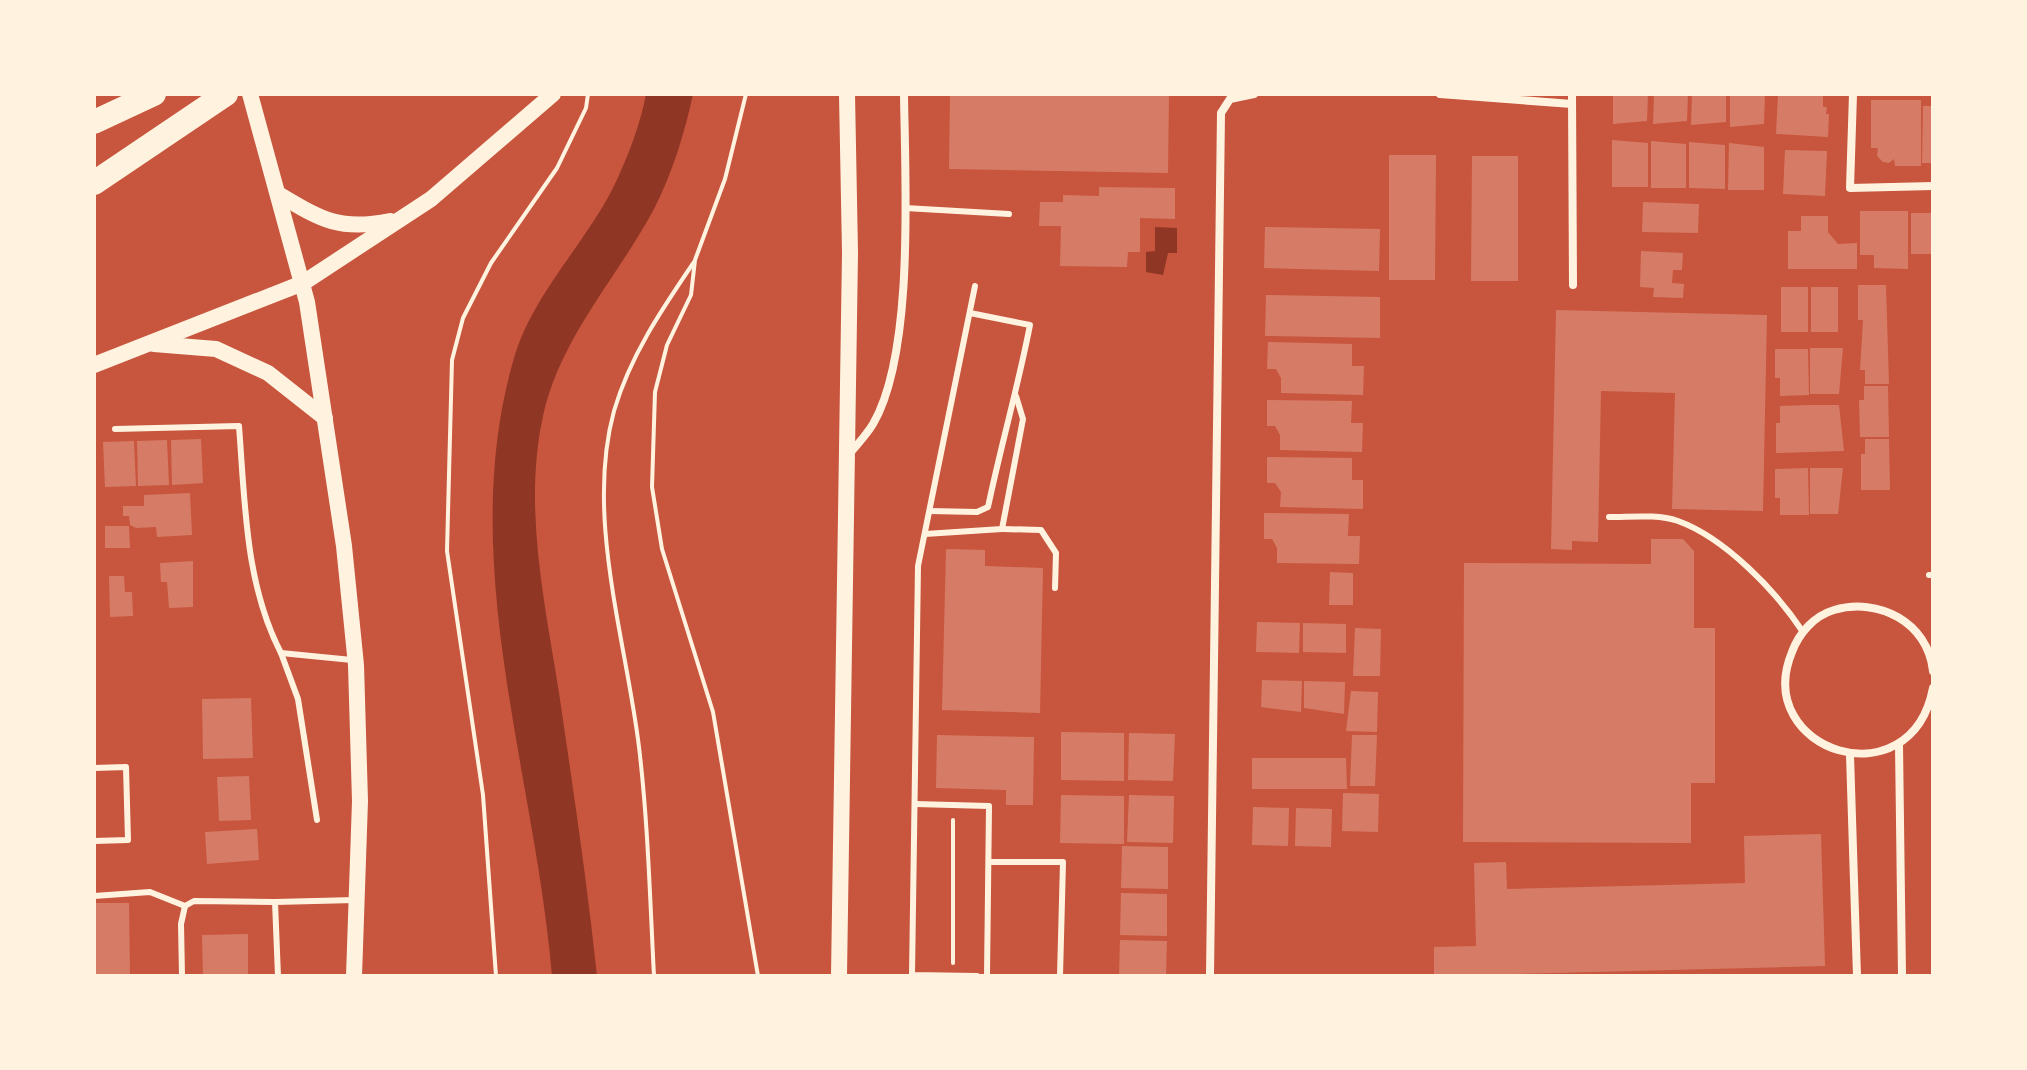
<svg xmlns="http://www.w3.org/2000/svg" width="2027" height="1070" font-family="'Varela Round',sans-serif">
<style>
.water{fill:#8f3625}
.building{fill:#d67c66}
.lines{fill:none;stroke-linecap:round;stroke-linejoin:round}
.path{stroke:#fff3e0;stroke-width:4}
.service{stroke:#fff3e0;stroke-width:6}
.minor{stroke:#fff3e0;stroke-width:8}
.secondary{stroke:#fff3e0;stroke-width:16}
.motorway{stroke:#fff3e0;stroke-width:24}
</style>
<rect width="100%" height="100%" fill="#c8553d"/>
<g class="water">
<path d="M646,94H693C685,132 672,174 654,209C617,278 560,338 543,416C523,508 545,603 559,693C573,788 587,881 597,976H552C535,773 455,559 514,358C533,294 585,244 614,186C627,159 641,123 646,94Z"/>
<polygon points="1155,227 1177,228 1177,253 1168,253 1163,275 1146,272 1146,252 1155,251"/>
</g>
<g class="building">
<polygon points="950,94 1169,94 1168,173 949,169"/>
<polygon points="1613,94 1648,94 1647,121 1613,124"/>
<polygon points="1654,94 1688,94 1687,121 1653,124"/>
<polygon points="1692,94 1726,94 1726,122 1691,125"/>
<polygon points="1730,94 1765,94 1764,124 1730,127"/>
<polygon points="1778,94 1823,94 1823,107 1827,107 1826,114 1829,114 1828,137 1776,134"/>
<polygon points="1871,100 1921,100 1921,166 1895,166 1894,159 1889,163 1883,162 1877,156 1878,148 1871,148"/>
<polygon points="1923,106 1933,106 1933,163 1922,163"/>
<polygon points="1612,140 1648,143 1648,187 1612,187"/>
<polygon points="1651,141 1686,144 1686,188 1651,188"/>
<polygon points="1689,142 1725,145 1725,189 1689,188"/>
<polygon points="1729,143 1764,147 1764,190 1728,190"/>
<polygon points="1785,150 1827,151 1825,196 1783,194"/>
<polygon points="1389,155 1436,155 1435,280 1389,280"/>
<polygon points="1472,156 1518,156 1518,281 1471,281"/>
<polygon points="1099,187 1175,188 1175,219 1140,218 1140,252 1128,252 1127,267 1060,266 1061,226 1039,226 1040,202 1063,202 1063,195 1099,196"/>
<polygon points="1643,202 1699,204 1698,233 1642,232"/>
<polygon points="1860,211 1908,211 1908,269 1874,268 1874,255 1860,255"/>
<rect x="1911" y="213" width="22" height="41"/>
<polygon points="1801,216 1828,216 1828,232 1838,244 1857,243 1857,269 1788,269 1788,231 1801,231"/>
<polygon points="1265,227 1380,229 1379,271 1264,268"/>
<polygon points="1641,251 1683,253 1682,270 1673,270 1672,283 1684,284 1683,298 1653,297 1654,288 1640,287"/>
<polygon points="1858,285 1886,285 1889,384 1865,384 1865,370 1860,370 1863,320 1858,320"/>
<rect x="1781" y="287" width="27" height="45"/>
<rect x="1811" y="287" width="27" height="45"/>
<polygon points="1266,295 1380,297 1380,338 1265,336"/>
<polygon points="1556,310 1767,315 1763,511 1672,509 1675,393 1601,391 1598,542 1572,541 1572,550 1551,549"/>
<polygon points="1268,342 1352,344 1352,366 1364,366 1363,395 1281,393 1281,378 1276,369 1267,369"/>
<polygon points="1810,348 1843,348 1839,394 1810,394"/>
<polygon points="1775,349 1808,349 1809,395 1780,396 1780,378 1775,378"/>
<polygon points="1864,386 1888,386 1889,437 1860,437 1859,400 1864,400"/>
<polygon points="1267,400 1352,401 1351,423 1363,423 1362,452 1280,450 1280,435 1275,426 1267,426"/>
<polygon points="1810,405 1839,405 1844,451 1776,453 1776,423 1780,423 1780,406"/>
<polygon points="201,439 203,483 172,485 171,440"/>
<polygon points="1865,439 1889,439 1890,490 1861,490 1861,454 1865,454"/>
<polygon points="167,440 169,485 138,486 137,441"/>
<polygon points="134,441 136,486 105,487 103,442"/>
<polygon points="1267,457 1352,458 1352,480 1363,480 1363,509 1280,507 1281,492 1275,483 1267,483"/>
<polygon points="1808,468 1809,515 1780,515 1780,498 1775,498 1775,469"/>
<polygon points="1810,468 1843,468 1838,514 1810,514"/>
<polygon points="190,493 192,535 157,537 156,527 136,528 130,525 129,516 123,516 123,506 144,506 144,495"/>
<polygon points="1264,513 1349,514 1348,536 1360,536 1359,564 1277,563 1277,548 1272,539 1264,539"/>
<polygon points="105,526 129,526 130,548 105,548"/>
<polygon points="1651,539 1683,539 1694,551 1694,628 1715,628 1715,783 1691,783 1691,843 1463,842 1464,563 1651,564"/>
<polygon points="946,549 985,550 985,566 1043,568 1040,713 942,710"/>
<polygon points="193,561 193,607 169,608 167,582 161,582 160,563"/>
<polygon points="1330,572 1353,573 1353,605 1329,605"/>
<polygon points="109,576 124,576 125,592 132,592 133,616 110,617"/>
<polygon points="1257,622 1300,623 1299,653 1256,652"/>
<polygon points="1303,623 1346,624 1346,653 1303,652"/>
<polygon points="1355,628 1381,629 1380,676 1353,676"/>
<polygon points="1262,680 1302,681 1301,712 1261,707"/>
<polygon points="1304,681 1345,682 1344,714 1304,708"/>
<polygon points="1351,691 1378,692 1377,732 1346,731"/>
<polygon points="251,698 253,758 203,759 202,699"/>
<polygon points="1061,732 1124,733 1124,781 1061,780"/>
<polygon points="1129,733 1175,734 1173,781 1128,780"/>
<polygon points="937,735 1034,737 1033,805 1006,805 1006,790 936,788"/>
<polygon points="1352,735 1377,735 1375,786 1350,786"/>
<polygon points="1252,758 1346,758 1347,789 1252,789"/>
<polygon points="249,776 251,820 219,821 217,777"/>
<polygon points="1343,793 1379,794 1378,832 1342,831"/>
<polygon points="1061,795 1124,796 1124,844 1060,843"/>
<polygon points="1129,795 1174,796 1173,843 1127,842"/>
<polygon points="1253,807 1289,808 1288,846 1252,845"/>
<polygon points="1296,808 1332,809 1331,847 1295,846"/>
<polygon points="257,829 259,860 207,864 205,832"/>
<polygon points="1821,834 1825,966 1434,976 1434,947 1476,946 1474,863 1506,862 1507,889 1745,883 1744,836"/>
<polygon points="1122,846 1168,847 1168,889 1121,888"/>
<polygon points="1121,893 1167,894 1167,936 1120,935"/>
<polygon points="94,903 129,903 130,976 94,976"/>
<polygon points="248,934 248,976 203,976 202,935"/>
<polygon points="1120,940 1167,941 1166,976 1119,976"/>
</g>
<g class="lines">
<g class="path">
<polyline points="746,94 725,179 695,260 691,295 667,345 655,392 652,487 662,549 713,712 758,976"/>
<polyline points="953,963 953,820"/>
<polyline points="496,976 483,795 447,551 452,360 463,318 491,263 557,168 586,108 588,94"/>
<path d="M654,976C650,900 648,822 639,747C626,640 585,516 614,411C630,356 662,309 694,262"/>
</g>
<g class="service">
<polyline points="905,208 1009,214"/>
<polyline points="975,286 918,566 912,975 977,976"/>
<path d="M115,429L239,426C245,502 245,584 281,653L352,660"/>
<path d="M930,511L977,512L988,507C1001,445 1018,387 1030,325L970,313"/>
<path d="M1609,517C1632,517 1657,514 1678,521C1725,538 1776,591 1803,632"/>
<polyline points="1002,529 1041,530 1056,553 1055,588"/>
<polyline points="925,534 1002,529 1023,419 1016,396"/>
<polyline points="1929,575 1933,575"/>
<polyline points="281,653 298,699 317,820"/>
<polyline points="94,768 126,767 128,840 94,841"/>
<polyline points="915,804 989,806 987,976"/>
<polyline points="989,862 1063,862 1060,976"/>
<polyline points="94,896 150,892 185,906"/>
<polyline points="182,976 181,924 185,906 194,901 275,902"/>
<polyline points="278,976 275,902 355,900"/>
</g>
<g class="minor">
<polyline points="1440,94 1572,104"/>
<polyline points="1572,94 1573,285"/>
<polyline points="1853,94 1850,188 1933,186"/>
<path d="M850,453C858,444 867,434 873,424C915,352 905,179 904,94"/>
<path d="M1933,671C1928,622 1878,597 1834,610C1814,616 1799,633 1792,652C1751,751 1911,803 1933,688"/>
<polyline points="1899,744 1902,976"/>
<polyline points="1850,755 1857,976"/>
<polyline points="1210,976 1221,113 1230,99 1254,94"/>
</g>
<g class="secondary">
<polyline points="250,94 307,302 344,546 356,665 360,801 354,976"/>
<path d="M280,195C322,220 340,231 390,221"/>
<polyline points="154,344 216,349 268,373 325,418"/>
<polyline points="94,365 303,283 431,199 553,94"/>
<polyline points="839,976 850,253 847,94"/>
</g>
<g class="motorway">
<polyline points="94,122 154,94"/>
<polyline points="94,183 226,94"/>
</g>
</g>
<rect width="2027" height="1070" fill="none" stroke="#fff3e0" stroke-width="192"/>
</svg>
